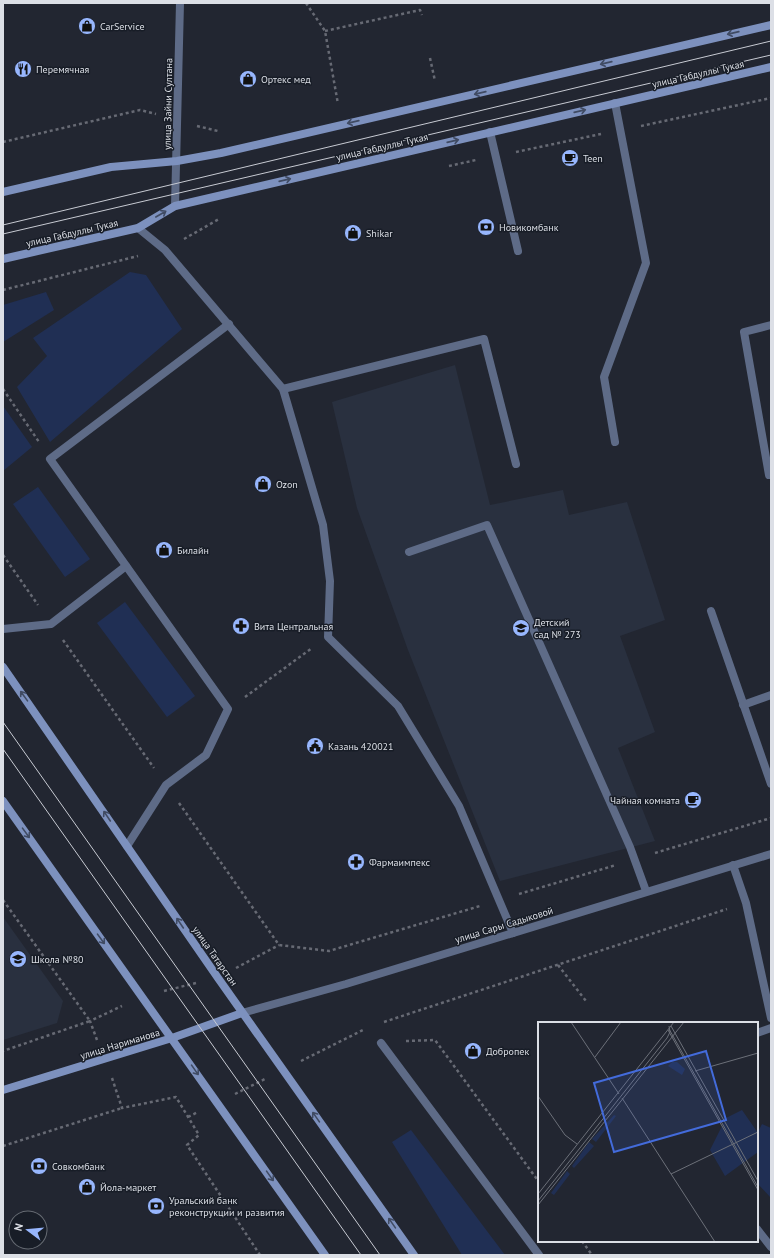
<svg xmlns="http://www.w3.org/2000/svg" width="774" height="1258" font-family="'PT Sans',sans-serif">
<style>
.built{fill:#29303f}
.green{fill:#202f54}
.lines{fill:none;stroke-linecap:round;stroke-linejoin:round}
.path{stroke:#676a74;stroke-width:2.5;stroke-dasharray:3 3;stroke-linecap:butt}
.service{stroke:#5e6b87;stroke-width:8}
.minor{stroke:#5e6b87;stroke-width:8}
.tertiary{stroke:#5e6b87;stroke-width:8}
.secondary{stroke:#7d91be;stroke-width:8}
.tram{stroke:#c7cad2;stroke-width:1}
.oneway{stroke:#404b63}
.labels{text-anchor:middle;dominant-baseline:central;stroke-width:3;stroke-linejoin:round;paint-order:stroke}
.poi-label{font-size:10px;fill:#dcdfe6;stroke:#181d27;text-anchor:start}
.street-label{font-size:10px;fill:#dcdfe6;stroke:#181d27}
.inset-road{fill:none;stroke:#6c7079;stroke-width:1}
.view{fill:#436bdb;fill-opacity:0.15;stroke:#436bdb;stroke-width:2}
.inset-edge{fill:none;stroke:#dcdfe6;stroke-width:2}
</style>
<rect width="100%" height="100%" fill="#222631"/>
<g class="built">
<polygon points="455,365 490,505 563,490 569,515 627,502 665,620 620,636 655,732 618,748 655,841 500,881 408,650 357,508 332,402"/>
<polygon points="3,917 63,1001 57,1023 3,1040"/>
</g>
<g class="green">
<polygon points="130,272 146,275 182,329 50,442 17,387 47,356 33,338"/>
<polygon points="46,292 54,310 3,342 3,305"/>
<polygon points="3,406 32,447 3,471"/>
<polygon points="38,487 90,559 65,577 13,504"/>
<polygon points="125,602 195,696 167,717 97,623"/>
<polygon points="762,1124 771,1128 771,1198 757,1183 757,1134"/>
<polygon points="411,1130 505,1255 462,1255 392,1142"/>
</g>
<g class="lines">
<g class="path">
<polyline points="306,3 325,31 338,104"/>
<polyline points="325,31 420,10 422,15"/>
<polyline points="430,58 435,81"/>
<polyline points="197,126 218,131"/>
<polyline points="641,126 771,98"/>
<polyline points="3,142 140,110 156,114"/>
<polyline points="516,152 601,134"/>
<polyline points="449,166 476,160"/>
<polyline points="184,239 219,219"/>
<polyline points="3,290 138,256"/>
<polyline points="3,389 39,442"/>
<polyline points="3,555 38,605"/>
<polyline points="63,640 154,768"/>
<polyline points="245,697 312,648"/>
<polyline points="179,803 279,945 329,951 480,906"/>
<polyline points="655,853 771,818"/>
<polyline points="519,894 616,865"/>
<polyline points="3,900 90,1021 3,1051"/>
<polyline points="558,965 586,1001"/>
<polyline points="236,968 279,945"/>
<polyline points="164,991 196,983"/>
<polyline points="384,1022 727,909"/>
<polyline points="97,1040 90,1021 122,1006"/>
<polyline points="406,1041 435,1040 539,1182"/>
<polyline points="301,1061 365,1029"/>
<polyline points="112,1078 122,1108 176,1097 199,1135 187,1145 260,1255"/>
<polyline points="235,1094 265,1079"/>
<polyline points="188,1117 198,1112"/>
<polyline points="3,1146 122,1108"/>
<polyline points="582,1241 592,1255"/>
</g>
<g class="service">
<polyline points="615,103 646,263 604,377 615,442"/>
<polyline points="490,132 518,251"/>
<polyline points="138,228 165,250 283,389 323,525 330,581 328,637 398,706 459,806 513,933"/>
<polyline points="283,389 484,339 516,464"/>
<polyline points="769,475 744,332 771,325"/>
<polyline points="409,552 487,525 630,847 646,891"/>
<polyline points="711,611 771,784"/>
<polyline points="3,629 51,624 126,566"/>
<polyline points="743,705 771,695"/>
<polyline points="127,846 166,785 206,755 228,709 50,459 229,324"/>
<polyline points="733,865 746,903 771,1018"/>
<polyline points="757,1033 771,1028"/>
<polyline points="381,1043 539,1255"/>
<polyline points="757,1229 771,1247"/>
</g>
<polyline class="minor" points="175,206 180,3"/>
<polyline class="tertiary" points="242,1013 346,984 771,854"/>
<g class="secondary">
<polyline points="3,192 111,167 177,161 221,153 771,25"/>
<polyline points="3,259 138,228 175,206 771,67"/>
<polyline points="3,667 218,978 414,1255"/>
<polyline points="3,801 325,1255"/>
<polyline points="3,1090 172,1038 242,1013"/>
</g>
<g class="tram">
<polyline points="3,225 771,41"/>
<polyline points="3,234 771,55"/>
<polyline points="3,722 380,1255"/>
<polyline points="3,749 361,1255"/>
</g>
</g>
<defs><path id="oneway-shaft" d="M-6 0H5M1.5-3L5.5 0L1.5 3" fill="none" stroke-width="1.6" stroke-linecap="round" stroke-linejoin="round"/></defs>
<g class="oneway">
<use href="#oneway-shaft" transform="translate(733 33) rotate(167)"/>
<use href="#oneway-shaft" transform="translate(606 63) rotate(167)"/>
<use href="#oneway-shaft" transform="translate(480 93) rotate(167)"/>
<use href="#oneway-shaft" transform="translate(580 111) rotate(-13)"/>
<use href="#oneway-shaft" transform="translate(353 122) rotate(167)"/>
<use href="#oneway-shaft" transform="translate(453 141) rotate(-13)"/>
<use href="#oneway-shaft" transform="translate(285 180) rotate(-13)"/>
<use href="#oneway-shaft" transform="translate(161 214) rotate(-30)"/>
<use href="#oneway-shaft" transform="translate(24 696) rotate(-126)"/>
<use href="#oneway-shaft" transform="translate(107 816) rotate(-124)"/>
<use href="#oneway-shaft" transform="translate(26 833) rotate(54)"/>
<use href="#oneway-shaft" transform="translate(180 923) rotate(-124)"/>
<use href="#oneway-shaft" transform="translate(101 939) rotate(54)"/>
<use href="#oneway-shaft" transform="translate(195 1070) rotate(55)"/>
<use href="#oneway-shaft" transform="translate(316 1117) rotate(-125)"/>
<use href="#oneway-shaft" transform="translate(270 1176) rotate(55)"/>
<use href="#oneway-shaft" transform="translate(392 1223) rotate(-125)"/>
</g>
<defs>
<g id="shop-disc" transform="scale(0.9)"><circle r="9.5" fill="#97b6fd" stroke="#181d27"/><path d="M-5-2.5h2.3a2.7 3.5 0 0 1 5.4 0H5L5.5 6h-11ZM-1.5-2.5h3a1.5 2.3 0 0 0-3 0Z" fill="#111"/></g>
<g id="restaurant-disc" transform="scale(0.9)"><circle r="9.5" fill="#97b6fd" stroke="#181d27"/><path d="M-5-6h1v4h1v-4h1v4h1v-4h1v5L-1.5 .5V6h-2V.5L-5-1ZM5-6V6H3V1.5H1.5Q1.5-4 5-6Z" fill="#111"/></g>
<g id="cafe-disc" transform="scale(0.9)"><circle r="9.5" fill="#97b6fd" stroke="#181d27"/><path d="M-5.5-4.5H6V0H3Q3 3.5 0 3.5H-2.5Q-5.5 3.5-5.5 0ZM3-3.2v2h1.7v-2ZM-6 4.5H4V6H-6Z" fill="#111"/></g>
<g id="bank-disc" transform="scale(0.9)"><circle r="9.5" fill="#97b6fd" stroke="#181d27"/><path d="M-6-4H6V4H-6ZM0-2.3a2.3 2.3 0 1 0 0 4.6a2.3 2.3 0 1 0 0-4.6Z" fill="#111"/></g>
<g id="pharmacy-disc" transform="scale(0.9)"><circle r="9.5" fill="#97b6fd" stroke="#181d27"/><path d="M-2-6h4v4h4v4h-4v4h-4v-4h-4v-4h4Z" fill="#111"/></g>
<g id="school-disc" transform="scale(0.9)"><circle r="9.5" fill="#97b6fd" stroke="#181d27"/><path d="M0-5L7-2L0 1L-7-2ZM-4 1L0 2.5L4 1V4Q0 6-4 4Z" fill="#111"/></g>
<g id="civic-disc" transform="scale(0.9)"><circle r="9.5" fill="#97b6fd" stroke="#181d27"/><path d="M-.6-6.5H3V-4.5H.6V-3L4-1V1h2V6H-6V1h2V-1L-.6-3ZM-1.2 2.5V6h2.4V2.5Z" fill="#111"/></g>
</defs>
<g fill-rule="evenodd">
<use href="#shop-disc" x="87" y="26"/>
<use href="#restaurant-disc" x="23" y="69"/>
<use href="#shop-disc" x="248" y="79"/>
<use href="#cafe-disc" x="570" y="158"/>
<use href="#bank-disc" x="486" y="227"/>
<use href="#shop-disc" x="353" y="233"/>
<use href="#shop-disc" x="263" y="484"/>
<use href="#shop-disc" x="164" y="550"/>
<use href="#pharmacy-disc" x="241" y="626"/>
<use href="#school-disc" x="521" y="628"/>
<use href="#civic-disc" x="315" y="746"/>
<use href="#cafe-disc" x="693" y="800"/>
<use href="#pharmacy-disc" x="356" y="862"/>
<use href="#school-disc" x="18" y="959"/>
<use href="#shop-disc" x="473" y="1051"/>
<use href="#bank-disc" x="39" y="1166"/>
<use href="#shop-disc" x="87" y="1187"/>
<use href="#bank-disc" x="156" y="1206"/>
</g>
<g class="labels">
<g class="poi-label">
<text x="100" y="26">CarService</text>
<text x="36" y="69">Перемячная</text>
<text x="261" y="79">Ортекс мед</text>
<text x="583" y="158">Teen</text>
<text x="499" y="227">Новикомбанк</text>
<text x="366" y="233">Shikar</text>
<text x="276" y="484">Ozon</text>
<text x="177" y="550">Билайн</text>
<text x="534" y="622">Детский<tspan x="534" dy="12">сад № 273</tspan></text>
<text x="254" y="626">Вита Центральная</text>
<text x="328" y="746">Казань 420021</text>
<text x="680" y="800" text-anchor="end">Чайная комната</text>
<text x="369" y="862">Фармаимпекс</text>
<text x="31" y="959">Школа №80</text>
<text x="486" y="1051">Добропек</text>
<text x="52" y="1166">Совкомбанк</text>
<text x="100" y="1187">Йола-маркет</text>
<text x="169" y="1200">Уральский банк<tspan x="169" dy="12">реконструкции и развития</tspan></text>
</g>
<g class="street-label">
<text transform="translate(698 74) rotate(-13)">улица Габдуллы Тукая</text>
<text transform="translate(168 104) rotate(-89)">улица Зайни Султана</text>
<text transform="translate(382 147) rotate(-13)">улица Габдуллы Тукая</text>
<text transform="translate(72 233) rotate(-13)">улица Габдуллы Тукая</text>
<text transform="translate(504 925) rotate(-17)">улица Сары Садыковой</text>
<text transform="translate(215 956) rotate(55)">улица Татарстан</text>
<text transform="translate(120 1044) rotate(-17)">улица Нариманова</text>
</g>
</g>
<g transform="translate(538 1022)">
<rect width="220" height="220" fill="#222631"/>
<path d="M134,40H139L147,47L144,53L130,44ZM204,88L220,111V130L187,154L172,128L188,96ZM76,93L78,94L58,120L54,117ZM51,120L56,124L36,146L34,144ZM29,149L32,152L16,173L13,171Z" fill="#202f54"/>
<path class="inset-road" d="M33,0L81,72M133,4L220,159M131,7L220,165M130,8L220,168M57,35L83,0M157,49L220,31M0,74L27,113L39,122M84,76L177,220M133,152L220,110M0,172L136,0M0,179L129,16L132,10L131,4M0,183L146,0"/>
<path class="view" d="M168,29L188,98L76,130L56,61Z"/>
<rect width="220" height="220" class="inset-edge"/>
</g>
<rect width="774" height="1258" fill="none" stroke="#dcdfe6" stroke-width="8"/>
<g transform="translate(28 1230) rotate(286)"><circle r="19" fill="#181d27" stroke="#666b73"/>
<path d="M0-3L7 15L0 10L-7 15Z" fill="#97b6fd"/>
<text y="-6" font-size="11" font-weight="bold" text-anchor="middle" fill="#dcdfe6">N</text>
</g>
</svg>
